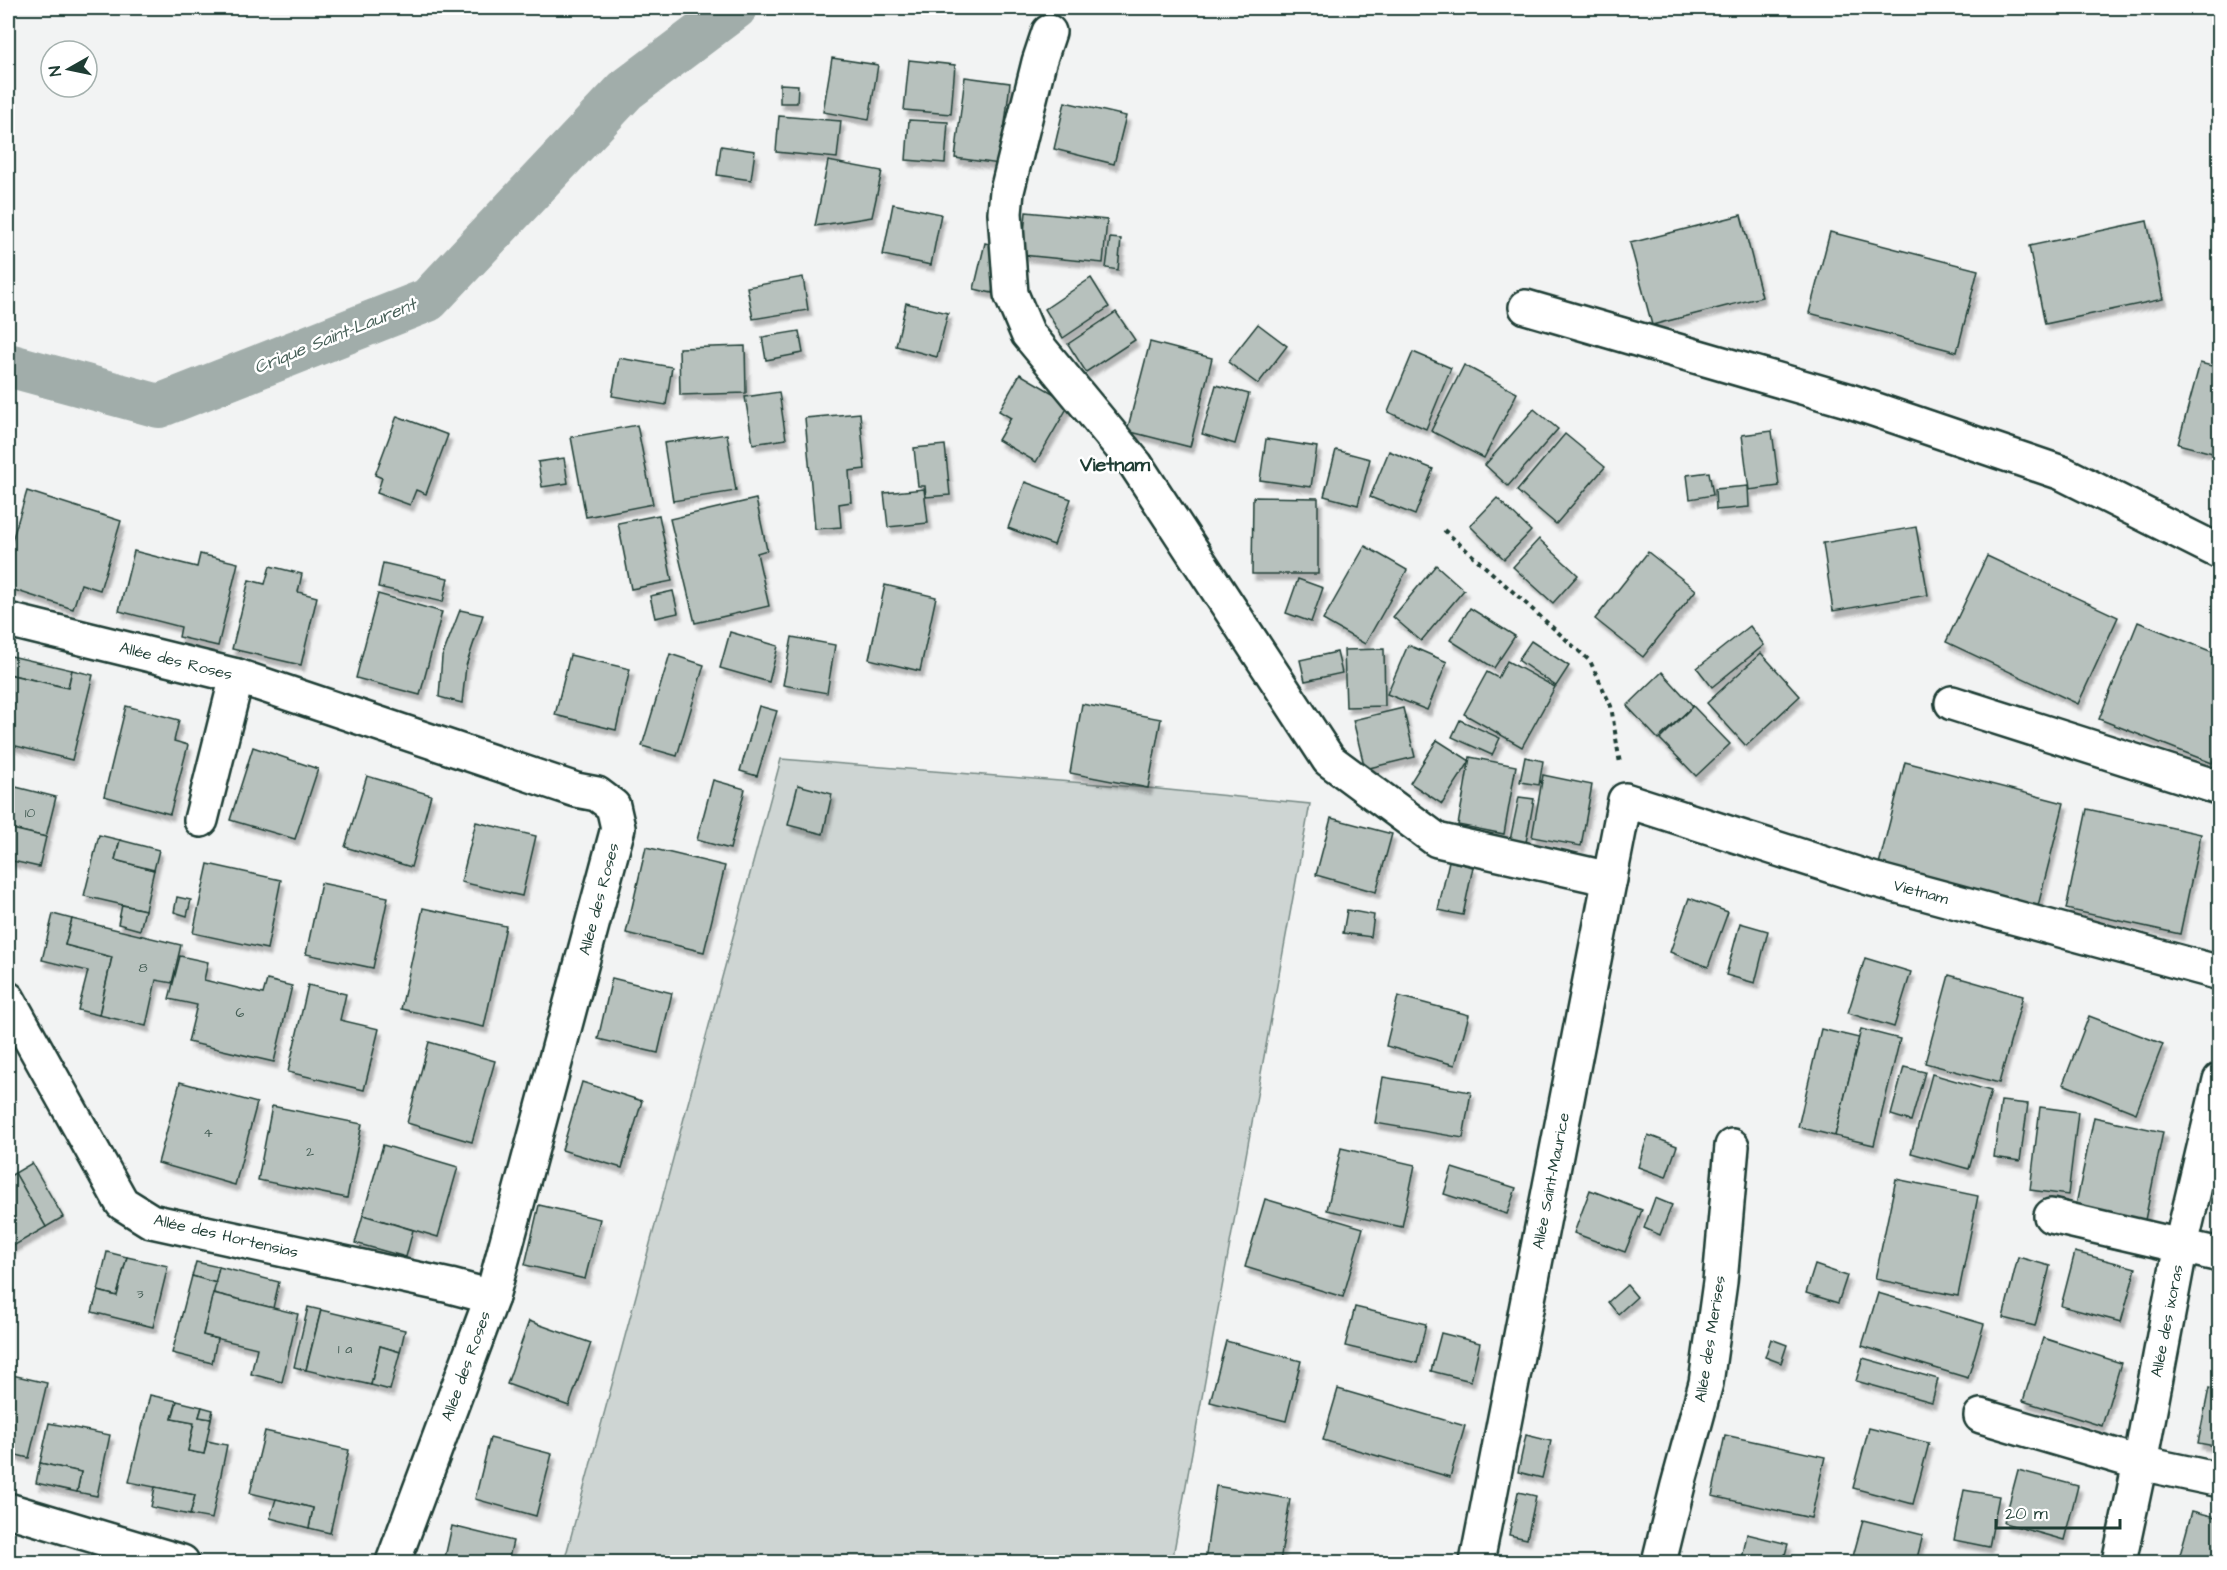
<svg xmlns="http://www.w3.org/2000/svg" width="2227" height="1570" font-family="'Architects Daughter',sans-serif">
<style>
.green{fill:#ced5d3;stroke:#768984;stroke-width:1.5}
.lines{fill:none;stroke-linecap:round;stroke-linejoin:round}
.canal{stroke:#a1adaa;stroke-width:44}
.building{fill:#b7c1bd;stroke:#1f3d34;stroke-width:1.5;filter:url(#shadow)}
.minor-casing{stroke:#1f3d34;stroke-width:38}
.path{stroke:#1f3d34;stroke-width:4;stroke-dasharray:4.5 4.5;stroke-linecap:butt}
.minor{stroke:#fff;stroke-width:33}
.labels{text-anchor:middle;dominant-baseline:central;stroke-width:5;stroke-linejoin:round;paint-order:stroke}
.number-label{font-size:14px;fill:#455e56}
.street-label{font-size:16px;fill:#1f3d34;stroke:#fff}
.water-label{font-size:18px;font-style:italic;fill:#465f57;stroke:#fff}
.quarter-label{font-size:20px;font-weight:bold;fill:#1f3d34;stroke:#fff}
</style>
<defs>
<filter id="shadow"><feDropShadow dx="3.5" dy="6" stdDeviation="1.5" flood-color="#0004"/></filter>
</defs>
<rect width="100%" height="100%" fill="#f2f3f3"/>
<filter id="ink" filterUnits="userSpaceOnUse"><feTurbulence type="fractalNoise" baseFrequency=".0167" numOctaves="2"/><feDisplacementMap in="SourceGraphic" scale="12" xChannelSelector="R" yChannelSelector="G"/><feConvolveMatrix kernelMatrix="1 2 1 2 8 2 1 2 1" color-interpolation-filters="sRGB"/></filter>
<g filter="url(#ink)">
<polygon class="green" points="781,759 1148,788 1310,804 1172,1562 564,1562"/>
<g class="lines">
<polyline class="canal" points="8,365 159,406 428,300 626,90 735,8"/>
</g>
<g class="building">
<polygon points="832,58 878,65 869,120 823,112"/>
<polygon points="909,60 955,65 951,114 904,110"/>
<polygon points="965,77 1010,83 1000,164 955,158"/>
<polygon points="780,84 798,85 797,103 780,103"/>
<polygon points="1065,102 1126,116 1114,164 1054,149"/>
<polygon points="779,116 841,121 837,158 776,152"/>
<polygon points="909,120 948,122 945,163 906,160"/>
<polygon points="721,146 755,151 751,180 717,175"/>
<polygon points="828,161 882,171 872,217 815,226"/>
<polygon points="893,204 941,214 931,265 883,255"/>
<polygon points="1026,212 1107,220 1103,263 1022,255"/>
<polygon points="1741,215 1762,297 1652,325 1630,243"/>
<polygon points="2147,221 2163,299 2045,324 2029,246"/>
<polygon points="1830,232 1978,270 1957,352 1809,313"/>
<polygon points="1110,238 1121,239 1118,270 1106,268"/>
<polygon points="985,243 1002,247 992,293 974,289"/>
<polygon points="803,277 808,310 753,319 747,287"/>
<polygon points="1091,278 1109,307 1063,338 1045,309"/>
<polygon points="906,303 948,313 937,357 896,346"/>
<polygon points="1116,312 1135,340 1086,372 1068,344"/>
<polygon points="1258,324 1287,346 1258,384 1228,362"/>
<polygon points="799,331 803,353 766,360 762,337"/>
<polygon points="1150,342 1212,358 1190,447 1127,431"/>
<polygon points="745,346 746,393 680,395 679,348"/>
<polygon points="1413,352 1451,368 1426,429 1388,412"/>
<polygon points="619,358 672,367 666,405 612,396"/>
<polygon points="2200,363 2220,368 2220,455 2178,444"/>
<polygon points="1464,365 1517,393 1484,458 1431,431"/>
<polygon points="1020,374 1070,403 1036,462 998,440 1011,418 999,411"/>
<polygon points="1216,385 1249,394 1235,444 1202,434"/>
<polygon points="779,392 786,439 753,444 745,397"/>
<polygon points="1534,409 1558,429 1508,486 1485,465"/>
<polygon points="860,413 865,469 849,471 851,502 839,504 841,527 815,529 805,418"/>
<polygon points="397,416 448,435 426,494 416,490 410,505 377,493 382,478 375,475"/>
<polygon points="637,425 653,504 586,517 571,437"/>
<polygon points="1772,431 1779,486 1749,490 1742,435"/>
<polygon points="727,434 736,491 673,501 664,443"/>
<polygon points="1565,434 1605,467 1556,524 1517,491"/>
<polygon points="1266,439 1317,447 1311,487 1260,480"/>
<polygon points="945,445 950,495 926,497 925,486 918,486 914,448"/>
<polygon points="1336,450 1370,459 1358,505 1324,496"/>
<polygon points="1389,451 1433,469 1415,515 1370,497"/>
<polygon points="564,458 568,483 542,487 538,462"/>
<polygon points="1709,472 1713,495 1690,499 1687,475"/>
<polygon points="1025,482 1071,499 1054,545 1008,528"/>
<polygon points="1748,486 1749,507 1716,510 1715,489"/>
<polygon points="924,489 928,523 888,527 884,493"/>
<polygon points="27,491 121,521 100,590 81,584 73,609 8,588 8,554"/>
<polygon points="1253,497 1318,498 1318,574 1252,574"/>
<polygon points="1497,498 1531,531 1504,559 1470,526"/>
<polygon points="756,499 767,550 757,553 769,606 695,623 670,519"/>
<polygon points="659,515 672,581 631,589 618,523"/>
<polygon points="1916,527 1928,595 1833,611 1823,543"/>
<polygon points="1539,539 1578,575 1553,603 1513,567"/>
<polygon points="1365,546 1407,570 1365,644 1323,620"/>
<polygon points="134,551 197,567 200,554 238,563 218,646 179,637 181,627 119,611"/>
<polygon points="1648,552 1696,590 1643,657 1595,619"/>
<polygon points="1987,556 2118,617 2078,704 1946,642"/>
<polygon points="383,563 448,578 443,602 378,587"/>
<polygon points="1436,565 1464,590 1421,641 1393,617"/>
<polygon points="270,566 302,574 298,592 317,597 301,665 232,649 249,580 265,584"/>
<polygon points="1298,579 1323,588 1311,622 1286,613"/>
<polygon points="885,585 936,597 920,671 869,659"/>
<polygon points="673,591 678,613 655,618 650,596"/>
<polygon points="378,594 442,612 420,695 356,678"/>
<polygon points="1470,608 1515,636 1494,668 1450,640"/>
<polygon points="460,610 483,615 466,666 462,703 439,697 442,657"/>
<polygon points="2138,622 2220,655 2220,745 2212,763 2099,719"/>
<polygon points="1750,626 1764,645 1712,687 1697,668"/>
<polygon points="730,632 778,646 769,682 720,668"/>
<polygon points="792,637 835,645 827,693 783,685"/>
<polygon points="1531,641 1569,666 1556,686 1518,660"/>
<polygon points="1408,645 1447,662 1427,710 1387,694"/>
<polygon points="1384,649 1385,706 1346,707 1344,650"/>
<polygon points="1337,652 1342,673 1305,681 1300,660"/>
<polygon points="1761,653 1800,696 1746,746 1707,703"/>
<polygon points="670,654 704,665 677,756 642,746"/>
<polygon points="570,655 630,669 616,730 555,715"/>
<polygon points="11,656 72,670 68,688 8,674"/>
<polygon points="1507,661 1555,687 1522,747 1464,714 1487,672 1498,678"/>
<polygon points="72,670 93,675 72,760 8,744 8,674 68,688"/>
<polygon points="1662,672 1693,706 1658,739 1627,706"/>
<polygon points="1082,704 1161,719 1148,788 1070,773"/>
<polygon points="126,706 179,720 174,741 188,745 170,814 104,796"/>
<polygon points="759,706 777,711 757,776 740,771"/>
<polygon points="1693,706 1730,744 1696,776 1660,739"/>
<polygon points="1403,708 1415,757 1365,769 1353,720"/>
<polygon points="1460,720 1500,738 1492,755 1452,737"/>
<polygon points="1437,740 1470,761 1442,804 1410,783"/>
<polygon points="253,747 318,769 295,839 230,820"/>
<polygon points="1470,757 1516,766 1504,834 1458,825"/>
<polygon points="1525,757 1543,761 1539,785 1520,782"/>
<polygon points="1905,762 2064,803 2037,910 1878,868"/>
<polygon points="1543,775 1592,785 1581,846 1532,837"/>
<polygon points="367,776 431,795 411,867 345,847"/>
<polygon points="713,780 745,789 730,849 697,840"/>
<polygon points="8,785 56,797 46,837 8,828"/>
<polygon points="798,785 832,794 823,834 788,825"/>
<polygon points="1519,797 1534,799 1525,848 1509,845"/>
<polygon points="2087,809 2201,834 2180,934 2066,909"/>
<polygon points="1331,818 1392,834 1376,892 1316,875"/>
<polygon points="476,822 536,836 522,896 461,882"/>
<polygon points="8,828 46,837 39,867 8,860"/>
<polygon points="99,835 120,840 115,860 154,870 145,910 84,896"/>
<polygon points="120,840 159,850 154,870 115,860"/>
<polygon points="646,847 725,866 704,952 626,933"/>
<polygon points="1449,861 1473,867 1463,915 1438,910"/>
<polygon points="208,864 281,880 267,949 193,933"/>
<polygon points="321,883 388,897 373,968 306,954"/>
<polygon points="177,897 191,900 187,916 174,912"/>
<polygon points="1689,898 1728,912 1708,967 1670,952"/>
<polygon points="122,905 145,910 140,930 118,924"/>
<polygon points="423,908 506,926 484,1027 401,1009"/>
<polygon points="1347,910 1374,915 1371,937 1343,933"/>
<polygon points="53,914 72,919 65,945 112,957 99,1015 78,1010 88,971 42,960"/>
<polygon points="72,919 181,945 172,983 156,980 146,1026 99,1015 112,957 65,945"/>
<polygon points="1740,923 1768,931 1755,983 1726,975"/>
<polygon points="180,956 208,962 204,980 263,994 267,980 292,986 274,1062 188,1042 197,1005 169,999"/>
<polygon points="1865,958 1911,972 1894,1027 1848,1013"/>
<polygon points="1949,975 2023,996 1999,1083 1925,1063"/>
<polygon points="612,978 672,993 658,1053 598,1039"/>
<polygon points="308,985 346,994 340,1020 379,1029 364,1090 288,1072"/>
<polygon points="1398,996 1469,1015 1455,1065 1386,1046"/>
<polygon points="2089,1016 2163,1044 2136,1113 2063,1084"/>
<polygon points="1821,1029 1859,1038 1835,1136 1798,1127"/>
<polygon points="1861,1029 1900,1039 1874,1145 1835,1136"/>
<polygon points="429,1042 495,1061 472,1142 407,1123"/>
<polygon points="1904,1067 1925,1072 1911,1121 1891,1115"/>
<polygon points="1932,1074 1991,1091 1969,1169 1911,1153"/>
<polygon points="1383,1077 1471,1092 1463,1138 1375,1123"/>
<polygon points="180,1082 257,1103 235,1185 158,1163"/>
<polygon points="582,1082 642,1101 622,1168 562,1150"/>
<polygon points="2001,1101 2028,1104 2020,1161 1994,1157"/>
<polygon points="272,1106 362,1124 347,1198 258,1180"/>
<polygon points="2040,1107 2078,1112 2068,1195 2030,1190"/>
<polygon points="2094,1117 2163,1132 2145,1220 2076,1205"/>
<polygon points="1648,1135 1677,1146 1666,1177 1638,1167"/>
<polygon points="383,1145 458,1167 438,1237 363,1215"/>
<polygon points="1341,1148 1415,1165 1402,1227 1327,1210"/>
<polygon points="32,1163 63,1217 46,1227 15,1173"/>
<polygon points="1452,1168 1516,1188 1507,1214 1444,1194"/>
<polygon points="15,1173 46,1227 8,1249 8,1177"/>
<polygon points="1896,1179 1978,1196 1958,1296 1875,1279"/>
<polygon points="1590,1190 1642,1210 1625,1252 1574,1233"/>
<polygon points="1655,1198 1672,1205 1660,1235 1644,1228"/>
<polygon points="1265,1199 1363,1228 1343,1297 1245,1267"/>
<polygon points="539,1205 600,1219 585,1279 525,1265"/>
<polygon points="363,1215 413,1230 406,1257 355,1243"/>
<polygon points="107,1252 127,1257 117,1296 98,1291"/>
<polygon points="2075,1252 2136,1268 2121,1322 2061,1306"/>
<polygon points="127,1257 168,1266 153,1327 92,1312 98,1291 117,1296"/>
<polygon points="2018,1257 2050,1266 2035,1326 2003,1318"/>
<polygon points="196,1262 219,1267 216,1283 192,1276"/>
<polygon points="1815,1265 1847,1276 1838,1303 1806,1293"/>
<polygon points="219,1267 279,1282 273,1308 213,1293"/>
<polygon points="192,1276 216,1283 203,1335 217,1339 212,1363 172,1353"/>
<polygon points="1627,1285 1637,1297 1618,1314 1608,1302"/>
<polygon points="213,1293 298,1314 282,1382 251,1374 257,1348 203,1335"/>
<polygon points="1878,1293 1984,1324 1968,1378 1862,1346"/>
<polygon points="308,1307 321,1310 306,1370 294,1367"/>
<polygon points="1355,1307 1426,1324 1417,1363 1345,1346"/>
<polygon points="321,1310 405,1330 400,1352 380,1346 371,1385 306,1370"/>
<polygon points="529,1321 591,1343 569,1406 507,1384"/>
<polygon points="1441,1333 1480,1343 1471,1381 1431,1371"/>
<polygon points="2043,1338 2121,1363 2102,1426 2023,1401"/>
<polygon points="1771,1339 1787,1345 1781,1363 1765,1357"/>
<polygon points="1226,1341 1301,1361 1286,1421 1210,1402"/>
<polygon points="380,1346 400,1352 390,1390 371,1385"/>
<polygon points="1863,1358 1938,1379 1932,1402 1856,1381"/>
<polygon points="8,1374 47,1383 29,1458 8,1453"/>
<polygon points="2209,1388 2220,1391 2220,1447 2198,1443"/>
<polygon points="1338,1389 1465,1426 1450,1477 1323,1440"/>
<polygon points="150,1395 177,1401 172,1419 194,1423 188,1451 204,1454 207,1441 227,1445 212,1519 190,1515 195,1495 129,1482"/>
<polygon points="177,1401 202,1407 199,1417 211,1419 204,1454 188,1451 194,1423 172,1419"/>
<polygon points="202,1407 213,1410 211,1419 199,1417"/>
<polygon points="49,1423 110,1435 97,1496 77,1492 81,1472 40,1463"/>
<polygon points="1869,1428 1929,1443 1913,1504 1853,1488"/>
<polygon points="265,1431 349,1450 330,1533 309,1528 313,1508 250,1493"/>
<polygon points="1526,1435 1551,1441 1542,1478 1518,1472"/>
<polygon points="1725,1435 1825,1457 1811,1518 1712,1496"/>
<polygon points="490,1438 552,1454 536,1516 475,1499"/>
<polygon points="40,1463 81,1472 77,1492 36,1483"/>
<polygon points="2018,1470 2078,1486 2064,1540 2004,1523"/>
<polygon points="1216,1486 1290,1499 1280,1562 1205,1561"/>
<polygon points="155,1487 195,1495 190,1515 151,1507"/>
<polygon points="1964,1490 1999,1496 1989,1547 1954,1540"/>
<polygon points="1518,1492 1536,1496 1527,1539 1509,1535"/>
<polygon points="276,1499 313,1508 309,1528 270,1518"/>
<polygon points="2192,1511 2220,1518 2220,1562 2178,1562"/>
<polygon points="1863,1520 1923,1535 1916,1562 1862,1562 1852,1560"/>
<polygon points="452,1526 513,1541 508,1562 444,1562"/>
<polygon points="1747,1534 1788,1544 1783,1562 1758,1562 1742,1559"/>
</g>
<g class="lines">
<g class="minor-casing">
<g id="minor">
<polyline points="1049,32 1039,62 1007,191 1005,213 1011,294 1028,334 1136,465 1329,760 1437,840 1610,879"/>
<polyline points="1526,307 1847,400 2062,473 2220,552"/>
<polyline points="8,620 237,676 576,790 597,794 613,806 618,828 492,1297 393,1562"/>
<polyline points="1952,703 2220,788"/>
<polyline points="201,820 237,676"/>
<polyline points="8,999 122,1203 151,1221 450,1286 492,1297"/>
<polyline points="2051,1216 2220,1255"/>
<polyline points="1981,1416 2140,1463 2220,1480"/>
<polyline points="8,1510 182,1562"/>
<polyline points="1477,1562 1625,800 1872,879 2220,973"/>
<polyline points="1659,1562 1678,1485 1706,1383 1720,1282 1732,1146"/>
<polyline points="2119,1562 2140,1463 2181,1245 2220,1080"/>
</g>
</g>
<polyline class="path" points="1444,530 1590,661 1611,706 1620,764"/>
<use href="#minor" class="minor"/>
</g>
</g>
<g class="labels">
<g class="number-label">
<text x="30" y="813">10</text>
<text x="143" y="968">8</text>
<text x="240" y="1013">6</text>
<text x="208" y="1133">4</text>
<text x="310" y="1152">2</text>
<text x="140" y="1294">3</text>
<text x="345" y="1349">1 a</text>
</g>
<g class="street-label">
<text transform="translate(176 661) rotate(14)">Allée des Roses</text>
<text transform="translate(1921 892) rotate(15)">Vietnam</text>
<text transform="translate(599 899) rotate(-75)">Allée des Roses</text>
<text transform="translate(1551 1181) rotate(-79)">Allée Saint-Maurice</text>
<text transform="translate(226 1236) rotate(13)">Allée des Hortensias</text>
<text transform="translate(2167 1321) rotate(-79)">Allée des ixoras</text>
<text transform="translate(1710 1339) rotate(-81)">Allée des Merises</text>
<text transform="translate(466 1366) rotate(-70)">Allée des Roses</text>
</g>
<g class="water-label">
<text transform="translate(335 336) rotate(-22)">Crique Saint-Laurent</text>
</g>
<g class="quarter-label">
<text x="1115" y="465">Vietnam</text>
</g>
</g>
<rect width="2227" height="1570" fill="none" stroke="#fff" stroke-width="30"/>
<rect x="15" y="15" width="2197" height="1540" fill="none" stroke="#1f3d34" stroke-width="2" filter="url(#ink)"/>
<g transform="translate(69 69) rotate(261)"><circle r="28" fill="#ffffff" stroke="#a5b1ae" stroke-width="1.5"/>
<path d="M0-4.5L10 22L0 15L-10 22Z" fill="#1f3d34"/>
<text y="-9" font-size="16" font-weight="bold" text-anchor="middle" fill="#1f3d34">N</text>
</g>
<path d="M1996 1519v9h124v-9" fill="none" stroke="#1f3d34" stroke-width="3"/>
<text x="2005" y="1519" font-size="18" fill="#1f3d34" stroke="#ffffff" stroke-width="4.5" paint-order="stroke">20 m</text>
</svg>
